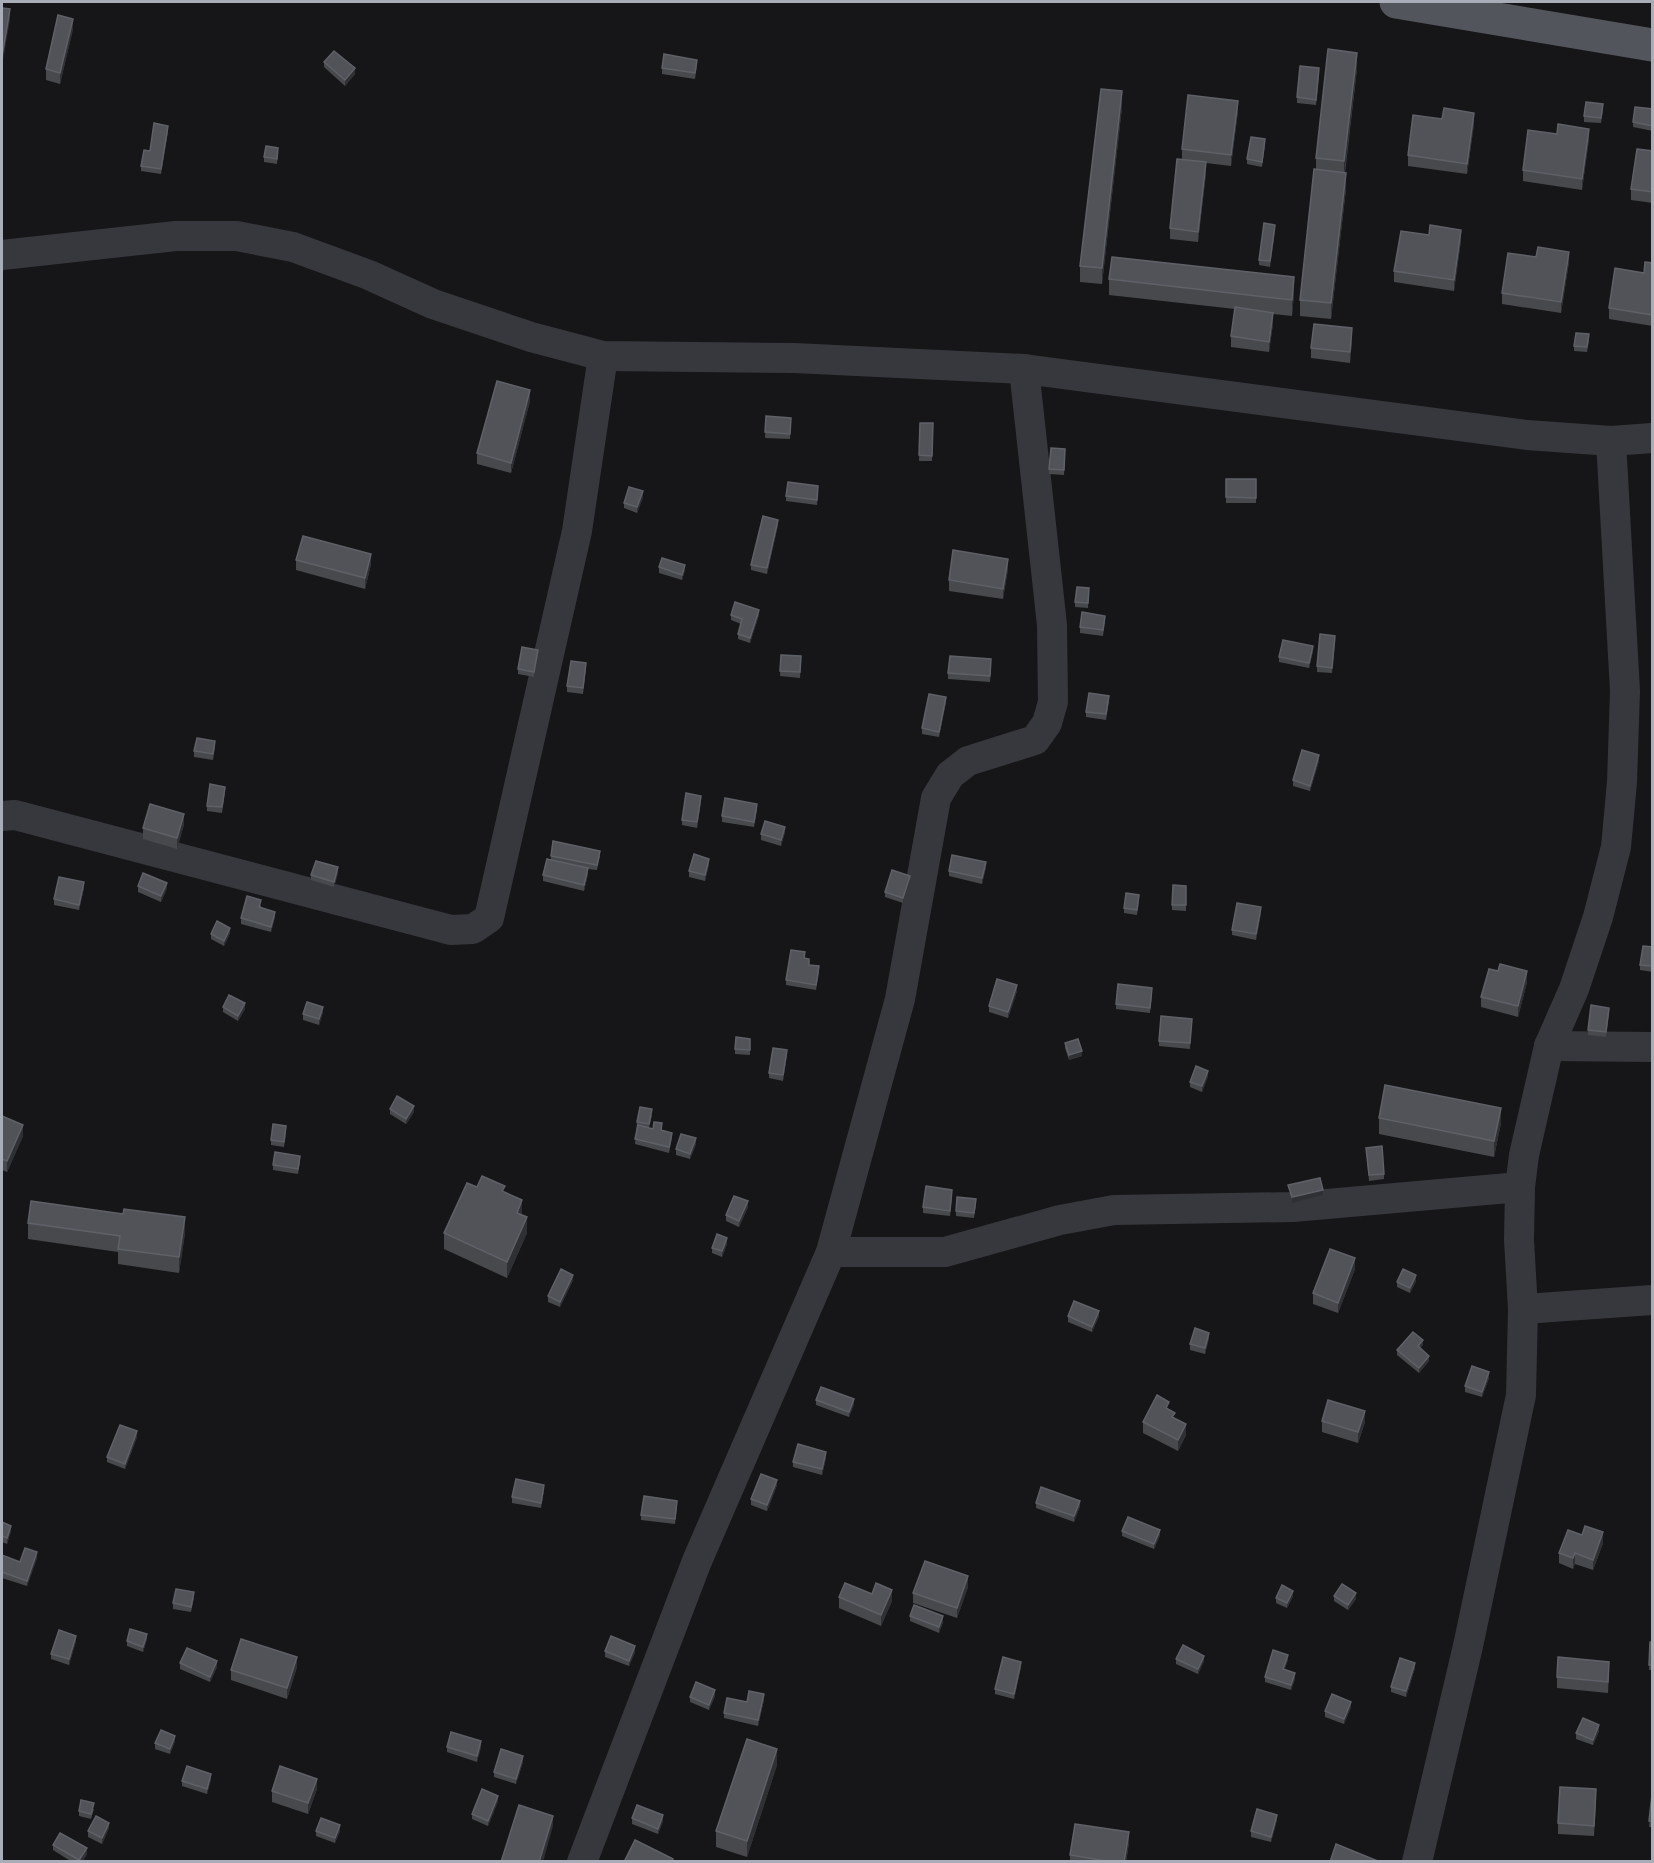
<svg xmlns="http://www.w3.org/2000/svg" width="1654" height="1863" font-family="'Nunito Sans',sans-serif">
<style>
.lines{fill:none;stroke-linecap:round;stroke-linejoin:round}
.minor{stroke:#37383d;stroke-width:30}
.primary{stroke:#53555c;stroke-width:33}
.wall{fill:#47494d}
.shaded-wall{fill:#2f3033}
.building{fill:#525359;stroke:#5f6168;stroke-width:1.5}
</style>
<rect width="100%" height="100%" fill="#161618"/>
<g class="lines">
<g class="minor">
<polyline points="2,255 176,236 237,236 293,247 369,275 433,304 531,337 603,356 794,358 1024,369 1527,435 1611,441 1652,438"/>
<polyline points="1611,441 1625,691 1622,782 1616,847 1598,917 1574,989 1549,1046 1524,1155 1520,1187 1519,1240 1523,1309 1652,1300"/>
<polyline points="2,816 15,815 451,930 473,929 489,918 577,531 603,356"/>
<polyline points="1549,1046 1652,1047"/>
<polyline points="831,1252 945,1252 1060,1220 1114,1210 1293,1207 1520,1187"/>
<polyline points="582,1862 697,1561 831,1252 900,999 936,798 950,775 968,761 1035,740 1047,723 1053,702 1052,625 1024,369"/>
<polyline points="1417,1862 1468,1646 1521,1395 1523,1309"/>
</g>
<polyline class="primary" points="1396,2 1652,45"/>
</g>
<g class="wall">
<polygon points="73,29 60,84 46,80 46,69"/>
<polygon points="324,62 355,74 345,86 324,67"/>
<polygon points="697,65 695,79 662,74 662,68"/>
<polygon points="1357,69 1345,173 1346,189 1331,319 1300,316 1300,300 1316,169 1316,158"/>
<polygon points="1319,74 1316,105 1297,103 1297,97"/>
<polygon points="1122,107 1102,284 1080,282 1080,266"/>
<polygon points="1603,109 1601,123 1584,122 1584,116"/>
<polygon points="1653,109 1653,131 1633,127 1633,122"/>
<polygon points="1238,111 1231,166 1206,163 1206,173 1198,242 1170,239 1170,228 1182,159 1182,149"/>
<polygon points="1474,124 1467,174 1408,166 1408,155"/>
<polygon points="168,131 161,174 141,171 141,166 150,151"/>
<polygon points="1589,139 1582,190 1523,181 1523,170"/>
<polygon points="1265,145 1262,167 1247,164 1247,159"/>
<polygon points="1653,151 1653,203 1631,200 1631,189"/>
<polygon points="278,154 277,164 264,162 264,157"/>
<polygon points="1275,230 1270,267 1259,265 1259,260"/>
<polygon points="1461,240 1454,291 1394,282 1394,271"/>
<polygon points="1536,257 1569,262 1561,313 1502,304 1502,293"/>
<polygon points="1653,263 1653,326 1609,319 1609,308"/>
<polygon points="1109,279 1294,293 1292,316 1273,314 1273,324 1269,352 1231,347 1231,336 1235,309 1109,295"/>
<polygon points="1352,339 1350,363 1311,358 1311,348"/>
<polygon points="1589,339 1587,352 1574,351 1574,346"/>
<polygon points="530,401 511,473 477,464 477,453"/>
<polygon points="766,416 791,418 790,439 765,438"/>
<polygon points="920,423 933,423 932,461 919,461"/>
<polygon points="1065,449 1064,475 1049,474 1049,469"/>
<rect x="1226" y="479" width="30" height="24"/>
<polygon points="818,491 817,505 786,501 786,496"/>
<polygon points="643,497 637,513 624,508 624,503"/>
<polygon points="778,525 767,574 751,570 751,565"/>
<polygon points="296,560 371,564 365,589 296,570"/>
<polygon points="659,567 685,570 682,580 659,573"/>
<polygon points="1008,569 1003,599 949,591 949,580"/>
<polygon points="1089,594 1088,608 1075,607 1075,602"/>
<polygon points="731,615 759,615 750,643 738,639 738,634 741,624 731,620"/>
<polygon points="1105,621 1103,636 1080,633 1080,627"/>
<polygon points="1335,641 1332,673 1317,672 1317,666"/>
<polygon points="1313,651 1309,668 1279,662 1279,657"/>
<polygon points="538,655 534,677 518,674 518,669"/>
<polygon points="781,655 801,662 800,678 780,676"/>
<polygon points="991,664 990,682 948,679 948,673"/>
<polygon points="586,668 583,694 567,692 567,686"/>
<polygon points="1109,701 1106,720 1086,717 1086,712"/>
<polygon points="946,702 939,737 922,734 922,728"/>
<polygon points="215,746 213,760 194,757 194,751"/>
<polygon points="1319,761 1310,791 1293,786 1293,780"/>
<polygon points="225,792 222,813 207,811 207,806"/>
<polygon points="701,801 697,828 682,825 682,820"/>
<polygon points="757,809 754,827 722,822 722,816"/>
<polygon points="184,824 177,849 143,839 143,828"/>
<polygon points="785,832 781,846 761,840 761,834"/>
<polygon points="551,856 600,856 597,870 588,869 588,874 584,891 543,881 543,875 551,860"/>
<polygon points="709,864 705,881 689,877 689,871"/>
<polygon points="986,867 982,884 949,876 949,871"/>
<polygon points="338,873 334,887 311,880 311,875"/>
<polygon points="910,881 903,903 885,897 885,892"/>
<polygon points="138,886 167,888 161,902 138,892"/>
<polygon points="1186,886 1186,911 1172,910 1172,905"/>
<polygon points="84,888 79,910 54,905 54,899"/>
<polygon points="1139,900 1137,915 1124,913 1124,908"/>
<polygon points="261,905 261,908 275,917 271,932 241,924 241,918"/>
<polygon points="1261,913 1256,940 1232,935 1232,930"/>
<polygon points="230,933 224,946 211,939 211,934"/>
<polygon points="1653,947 1653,972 1640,970 1640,965"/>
<polygon points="805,958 809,965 819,972 816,990 786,985 786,980"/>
<polygon points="1527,982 1518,1017 1481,1007 1481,997"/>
<polygon points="1017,991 1008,1018 989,1012 989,1006"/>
<polygon points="1152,994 1150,1013 1116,1009 1116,1004"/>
<polygon points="223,1007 245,1009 238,1021 223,1012"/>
<polygon points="323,1012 319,1025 303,1020 303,1014"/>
<polygon points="1609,1013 1606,1037 1588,1035 1588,1030"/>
<polygon points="1192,1019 1190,1049 1159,1046 1159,1041"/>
<polygon points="750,1039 750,1055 735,1054 735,1049"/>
<polygon points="1065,1043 1082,1056 1069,1060 1065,1048"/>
<polygon points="787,1055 783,1081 769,1078 769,1073"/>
<polygon points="1208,1076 1202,1092 1190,1087 1190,1082"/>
<polygon points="390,1109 414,1112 406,1124 390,1114"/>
<polygon points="652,1115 649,1128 662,1129 662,1131 672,1138 669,1153 635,1144 637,1122"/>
<polygon points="2,1116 23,1136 7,1172 2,1170"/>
<polygon points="1379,1118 1501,1123 1494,1157 1379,1134"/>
<polygon points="286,1131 284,1147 271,1145 271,1140"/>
<polygon points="696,1144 690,1159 676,1155 676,1149"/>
<polygon points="1366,1148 1384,1174 1384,1179 1369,1181"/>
<polygon points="300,1162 298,1174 273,1170 273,1165"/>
<polygon points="477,1187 505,1192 522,1215 527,1233 507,1278 444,1249 444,1233"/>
<polygon points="952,1196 950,1216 923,1213 923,1207"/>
<polygon points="976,1204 974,1218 956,1216 956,1211"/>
<polygon points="748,1207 739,1227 726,1221 726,1215"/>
<polygon points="28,1223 185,1233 179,1273 118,1264 118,1252 28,1239"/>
<polygon points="727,1244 722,1257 712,1253 712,1248"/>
<polygon points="1355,1269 1338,1313 1313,1304 1313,1293"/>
<polygon points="573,1280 560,1307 548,1302 548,1296"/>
<polygon points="1416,1281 1410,1293 1397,1287 1397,1282"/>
<polygon points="1068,1316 1099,1316 1092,1332 1068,1322"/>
<polygon points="1209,1338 1205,1354 1190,1350 1190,1344"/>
<polygon points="1423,1345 1420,1348 1429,1361 1419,1373 1397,1355 1397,1350"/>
<polygon points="1489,1378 1482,1397 1465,1392 1465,1386"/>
<polygon points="816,1400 854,1404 849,1417 816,1405"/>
<polygon points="1175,1419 1186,1435 1178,1451 1143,1433 1143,1422"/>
<polygon points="1322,1421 1365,1422 1358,1443 1322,1432"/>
<polygon points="137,1437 125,1469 107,1462 107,1457"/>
<polygon points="826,1458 822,1475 793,1467 793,1462"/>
<polygon points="777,1485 767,1511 751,1505 751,1499"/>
<polygon points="544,1490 541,1508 512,1503 512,1497"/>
<polygon points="1036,1503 1080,1506 1074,1522 1036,1508"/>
<polygon points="677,1506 675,1524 641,1520 641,1515"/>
<polygon points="2,1522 11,1531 7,1544 2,1542"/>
<polygon points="1122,1531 1160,1535 1154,1549 1122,1536"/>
<polygon points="1603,1543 1593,1570 1575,1564 1573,1569 1559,1563 1559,1553"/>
<polygon points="2,1555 20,1562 37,1558 27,1586 2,1578"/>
<polygon points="968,1587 957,1618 913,1603 913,1593"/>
<polygon points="872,1594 892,1601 881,1626 839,1608 839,1597"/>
<polygon points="1293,1596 1287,1608 1276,1603 1276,1598"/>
<polygon points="1334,1596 1356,1599 1348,1610 1334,1601"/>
<polygon points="194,1598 191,1612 173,1609 173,1603"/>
<polygon points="910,1616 943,1622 939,1633 910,1621"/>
<polygon points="147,1639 143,1652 127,1646 127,1641"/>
<polygon points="76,1641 69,1665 51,1659 51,1654"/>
<polygon points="1650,1642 1653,1642 1653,1670 1649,1670"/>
<polygon points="605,1651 635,1652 629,1666 605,1657"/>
<polygon points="1176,1659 1204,1661 1198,1674 1176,1664"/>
<polygon points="1288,1660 1284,1670 1295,1679 1291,1690 1265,1682 1265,1677"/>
<polygon points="180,1663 217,1667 210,1682 180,1669"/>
<polygon points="297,1667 287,1699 231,1680 231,1670"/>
<polygon points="1021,1667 1014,1699 995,1694 995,1689"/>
<polygon points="1415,1668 1406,1697 1391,1692 1391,1687"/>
<polygon points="1609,1672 1608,1693 1557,1688 1557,1677"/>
<polygon points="715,1696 709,1710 690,1702 690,1697"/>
<polygon points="764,1700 758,1726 724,1718 724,1713 747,1702"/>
<polygon points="1351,1707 1344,1724 1325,1717 1325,1711"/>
<polygon points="1599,1731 1593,1745 1576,1739 1576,1733"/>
<polygon points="175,1741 170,1754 155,1749 155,1743"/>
<polygon points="447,1747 481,1747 477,1762 447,1752"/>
<polygon points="523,1762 516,1784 494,1777 494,1772"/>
<polygon points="777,1765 747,1857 716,1847 716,1831"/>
<polygon points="211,1779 207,1794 182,1786 182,1781"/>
<polygon points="1653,1786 1653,1827 1649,1827"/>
<polygon points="317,1789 308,1814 272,1802 272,1791"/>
<polygon points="1596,1800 1594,1836 1558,1834 1558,1823"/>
<polygon points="498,1801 488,1826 472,1819 472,1814"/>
<polygon points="94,1809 91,1819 79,1816 79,1811"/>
<polygon points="632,1818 663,1821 658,1834 632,1824"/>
<polygon points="1277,1820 1271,1842 1251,1837 1251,1831"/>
<polygon points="109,1828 102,1844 88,1837 88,1831"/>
<polygon points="316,1831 340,1831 335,1843 316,1836"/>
<polygon points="1129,1843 1126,1862 1070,1862 1070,1855"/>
<polygon points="53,1845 87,1854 82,1862 72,1862 53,1850"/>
</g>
<g class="shaded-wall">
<polygon points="10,9 10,20 2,66 2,56"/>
<polygon points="73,19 73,29 60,84 60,73"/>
<polygon points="1357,53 1357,69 1344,177 1344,161"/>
<polygon points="355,68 355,74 345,86 345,80"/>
<polygon points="1122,91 1122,107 1102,284 1102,268"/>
<polygon points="1238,101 1238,111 1231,166 1231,155"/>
<polygon points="1474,113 1474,124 1467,174 1467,164"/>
<polygon points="168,126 168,131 161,174 161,169"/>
<polygon points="1589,129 1589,139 1582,190 1582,179"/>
<polygon points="1206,162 1206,173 1198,242 1198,232"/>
<polygon points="1346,173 1346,189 1331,319 1331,303"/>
<polygon points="1275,225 1275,230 1270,267 1270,261"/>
<polygon points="1461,230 1461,240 1454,291 1454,280"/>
<polygon points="1569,252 1569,262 1561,313 1561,302"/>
<polygon points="1294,277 1294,293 1292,316 1292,300"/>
<polygon points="1273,313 1273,324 1269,352 1269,342"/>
<polygon points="1352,328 1352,339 1350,363 1350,352"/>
<polygon points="530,390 530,401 511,473 511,463"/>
<polygon points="643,491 643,497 637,513 637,507"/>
<polygon points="778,520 778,525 767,574 767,568"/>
<polygon points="371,554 371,564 365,589 365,578"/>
<polygon points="1008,559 1008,569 1003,599 1003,589"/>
<polygon points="685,565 685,570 682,580 682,575"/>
<polygon points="759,610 759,615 750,643 750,638"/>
<polygon points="1313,646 1313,651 1309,668 1309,663"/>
<polygon points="538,650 538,655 534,677 534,672"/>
<polygon points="946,697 946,702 939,737 939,732"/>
<polygon points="1319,755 1319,761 1310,791 1310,786"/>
<polygon points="701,796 701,801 697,828 697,822"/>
<polygon points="184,814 184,824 177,849 177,838"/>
<polygon points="785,827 785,832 781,846 781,840"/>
<polygon points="709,859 709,864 705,881 705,875"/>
<polygon points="986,862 986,867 982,884 982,878"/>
<polygon points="338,867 338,873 334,887 334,882"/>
<polygon points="588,868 588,874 584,891 584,885"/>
<polygon points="910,876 910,881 903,903 903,898"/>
<polygon points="84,882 84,888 79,910 79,905"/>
<polygon points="167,883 167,888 161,902 161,896"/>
<polygon points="1261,907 1261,913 1256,940 1256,934"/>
<polygon points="275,912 275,917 271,932 271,927"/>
<polygon points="230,928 230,933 224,946 224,941"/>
<polygon points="1527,971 1527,982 1518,1017 1518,1006"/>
<polygon points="1017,985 1017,991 1008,1018 1008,1012"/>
<polygon points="245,1003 245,1009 238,1021 238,1016"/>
<polygon points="323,1007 323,1012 319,1025 319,1019"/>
<polygon points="787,1050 787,1055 783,1081 783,1075"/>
<polygon points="1082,1051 1082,1056 1069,1060 1069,1055"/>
<polygon points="1208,1071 1208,1076 1202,1092 1202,1086"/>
<polygon points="414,1106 414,1112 406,1124 406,1119"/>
<polygon points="1501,1108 1501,1123 1494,1157 1494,1141"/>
<polygon points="23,1125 23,1136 7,1172 7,1161"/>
<polygon points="696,1138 696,1144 690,1159 690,1154"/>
<polygon points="1323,1190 1323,1195 1292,1203 1292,1197"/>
<polygon points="522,1200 522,1216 517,1213"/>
<polygon points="748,1201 748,1207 739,1227 739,1221"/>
<polygon points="185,1217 185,1233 179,1273 179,1257"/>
<polygon points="527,1217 527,1233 507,1278 507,1262"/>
<polygon points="727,1238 727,1244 722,1257 722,1251"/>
<polygon points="1355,1258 1355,1269 1338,1313 1338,1303"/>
<polygon points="573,1275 573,1280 560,1307 560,1302"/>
<polygon points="1416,1275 1416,1281 1410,1293 1410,1288"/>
<polygon points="1099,1311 1099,1316 1092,1332 1092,1327"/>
<polygon points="1209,1333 1209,1338 1205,1354 1205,1348"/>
<polygon points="1423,1340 1423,1345 1418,1351 1418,1346"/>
<polygon points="1429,1356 1429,1361 1419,1373 1419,1368"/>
<polygon points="1489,1372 1489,1378 1482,1397 1482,1392"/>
<polygon points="854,1399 854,1404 849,1417 849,1412"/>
<polygon points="1365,1411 1365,1422 1358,1443 1358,1432"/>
<polygon points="1186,1424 1186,1435 1178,1451 1178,1440"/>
<polygon points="137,1431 137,1437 125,1469 125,1464"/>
<polygon points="826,1452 826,1458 822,1475 822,1469"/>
<polygon points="777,1480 777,1485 767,1511 767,1505"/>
<polygon points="544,1485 544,1490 541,1508 541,1503"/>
<polygon points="1080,1501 1080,1506 1074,1522 1074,1516"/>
<polygon points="11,1526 11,1531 7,1544 7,1538"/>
<polygon points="1160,1530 1160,1535 1154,1549 1154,1544"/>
<polygon points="1603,1532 1603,1543 1593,1570 1593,1560"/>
<polygon points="37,1552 37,1558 27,1586 27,1581"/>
<polygon points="1575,1553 1575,1564 1573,1569 1573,1558"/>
<polygon points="968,1576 968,1587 957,1618 957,1608"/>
<polygon points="892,1590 892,1601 881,1626 881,1615"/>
<polygon points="1293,1591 1293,1596 1287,1608 1287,1603"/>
<polygon points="1356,1593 1356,1599 1348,1610 1348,1605"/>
<polygon points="943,1616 943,1622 939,1633 939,1627"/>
<polygon points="147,1634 147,1639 143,1652 143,1647"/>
<polygon points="76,1636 76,1641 69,1665 69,1659"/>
<polygon points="635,1646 635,1652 629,1666 629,1661"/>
<polygon points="1288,1655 1288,1660 1283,1675 1283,1669"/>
<polygon points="1204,1656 1204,1661 1198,1674 1198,1669"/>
<polygon points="297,1657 297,1667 287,1699 287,1688"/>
<polygon points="217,1661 217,1667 210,1682 210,1677"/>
<polygon points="1021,1662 1021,1667 1014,1699 1014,1694"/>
<polygon points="1415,1663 1415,1668 1406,1697 1406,1691"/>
<polygon points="1295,1673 1295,1679 1291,1690 1291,1685"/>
<polygon points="715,1690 715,1696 709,1710 709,1705"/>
<polygon points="764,1694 764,1700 758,1726 758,1720"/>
<polygon points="1351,1702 1351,1707 1344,1724 1344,1719"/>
<polygon points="1599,1725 1599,1731 1593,1745 1593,1740"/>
<polygon points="175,1736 175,1741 170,1754 170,1749"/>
<polygon points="481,1741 481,1747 477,1762 477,1756"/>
<polygon points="777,1749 777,1765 747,1857 747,1841"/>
<polygon points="523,1756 523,1762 516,1784 516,1779"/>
<polygon points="211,1774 211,1779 207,1794 207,1789"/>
<polygon points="317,1779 317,1789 308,1814 308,1803"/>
<polygon points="498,1796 498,1801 488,1826 488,1821"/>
<polygon points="663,1815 663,1821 658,1834 658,1829"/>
<polygon points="1277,1815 1277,1820 1271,1842 1271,1837"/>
<polygon points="553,1816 553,1826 543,1862 539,1862"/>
<polygon points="109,1823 109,1828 102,1844 102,1838"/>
<polygon points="340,1825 340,1831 335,1843 335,1838"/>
<polygon points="1129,1832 1129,1843 1126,1862 1124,1862"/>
<polygon points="87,1848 87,1854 82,1862 79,1862"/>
</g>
<g class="building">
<polygon points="2,8 10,9 2,56"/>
<polygon points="58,15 73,19 60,73 46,69"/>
<polygon points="1328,49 1357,53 1344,161 1316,158"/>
<polygon points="334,51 355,68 345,80 324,62"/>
<polygon points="664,54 697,60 695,73 662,68"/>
<polygon points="1300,66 1319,68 1316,100 1297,97"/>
<polygon points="1101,89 1122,91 1102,268 1080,266"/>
<polygon points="1188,95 1238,101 1231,155 1182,149"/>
<polygon points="1586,102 1603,104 1601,118 1584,116"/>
<polygon points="1635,107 1653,109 1653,126 1633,122"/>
<polygon points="1444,108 1474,113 1467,164 1408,155 1413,115 1442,119"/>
<polygon points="154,123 168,126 161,169 141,166 144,150 150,151"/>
<polygon points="1558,124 1589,129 1582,179 1523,170 1528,130 1557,134"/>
<polygon points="1251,137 1265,139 1262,162 1247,159"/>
<polygon points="266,146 278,148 277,159 264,157"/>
<polygon points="1637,149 1653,151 1653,192 1631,189"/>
<polygon points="1177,159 1206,162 1198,232 1170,228"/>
<polygon points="1314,169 1346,173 1331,303 1300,300"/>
<polygon points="1264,223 1275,225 1270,261 1259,260"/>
<polygon points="1430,225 1461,230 1454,280 1394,271 1401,231 1429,235"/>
<polygon points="1538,247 1569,252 1561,302 1502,293 1508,253 1536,257"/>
<polygon points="1112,257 1294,277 1292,300 1109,279"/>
<polygon points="1645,262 1653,263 1653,315 1609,308 1615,268 1644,273"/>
<polygon points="1235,307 1273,313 1269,342 1231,336"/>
<polygon points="1314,324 1352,328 1350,352 1311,348"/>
<polygon points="1576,333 1589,334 1587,347 1574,346"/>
<polygon points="497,381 530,390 511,463 477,453"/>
<polygon points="766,416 791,418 790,434 765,432"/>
<polygon points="920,423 933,423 932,456 919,455"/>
<polygon points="1051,448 1065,449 1064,470 1049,469"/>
<polygon points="1226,479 1256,479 1256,498 1226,497"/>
<polygon points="788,482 818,486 817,500 786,496"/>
<polygon points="629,487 643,491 637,507 624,503"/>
<polygon points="763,516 778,520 767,568 751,565"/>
<polygon points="303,536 371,554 365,578 296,560"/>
<polygon points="953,550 1008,559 1003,589 949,580"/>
<polygon points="662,558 685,565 682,575 659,567"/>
<polygon points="1077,587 1089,588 1088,603 1075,602"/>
<polygon points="735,602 759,610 750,638 738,634 742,619 731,615"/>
<polygon points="1082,612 1105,616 1103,630 1080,627"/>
<polygon points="1320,634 1335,636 1332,668 1317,666"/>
<polygon points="1283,640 1313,646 1309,663 1279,657"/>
<polygon points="522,647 538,650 534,672 518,669"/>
<polygon points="781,655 801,656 800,672 780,671"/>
<polygon points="950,656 991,659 990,676 948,673"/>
<polygon points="571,661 586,663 583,688 567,686"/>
<polygon points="1089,693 1109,696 1106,714 1086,712"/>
<polygon points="929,694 946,697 939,732 922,728"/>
<polygon points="197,738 215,741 213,754 194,751"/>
<polygon points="1302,750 1319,755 1310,786 1293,780"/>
<polygon points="210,784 225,787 222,807 207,806"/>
<polygon points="686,793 701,796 697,822 682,820"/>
<polygon points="725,798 757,804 754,822 722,816"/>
<polygon points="150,804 184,814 177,838 143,828"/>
<polygon points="765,821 785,827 781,840 761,834"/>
<polygon points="553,841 600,851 597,865 551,856"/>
<polygon points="694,854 709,859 705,875 689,871"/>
<polygon points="952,855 986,862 982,878 949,871"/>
<polygon points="547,859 588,868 584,885 543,875"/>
<polygon points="316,861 338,867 334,882 311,875"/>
<polygon points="892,870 910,876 903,898 885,892"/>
<polygon points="143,873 167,883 161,896 138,886"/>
<polygon points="59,877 84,882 79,905 54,899"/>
<polygon points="1173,885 1186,886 1186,905 1172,905"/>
<polygon points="1126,893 1139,895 1137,910 1124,908"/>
<polygon points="247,896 261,900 259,907 275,912 271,927 241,918"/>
<polygon points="1237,903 1261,907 1256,934 1232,930"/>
<polygon points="217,921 230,928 224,941 211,934"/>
<polygon points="1643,946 1653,947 1653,966 1640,965"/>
<polygon points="791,950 805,952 804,958 809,959 809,965 819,966 816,985 786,980"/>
<polygon points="1500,964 1527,971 1518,1006 1481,997 1489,969 1498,971"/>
<polygon points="997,979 1017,985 1008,1012 989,1006"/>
<polygon points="1118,984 1152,988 1150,1008 1116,1004"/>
<polygon points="229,995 245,1003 238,1016 223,1007"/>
<polygon points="307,1002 323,1007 319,1019 303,1014"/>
<polygon points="1591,1005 1609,1008 1606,1032 1588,1030"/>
<polygon points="1161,1016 1192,1019 1190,1043 1159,1041"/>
<polygon points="736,1037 750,1039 750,1050 735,1049"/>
<polygon points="1078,1039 1082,1051 1069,1055 1065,1043"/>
<polygon points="773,1048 787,1050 783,1075 769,1073"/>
<polygon points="1196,1066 1208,1071 1202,1086 1190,1082"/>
<polygon points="1385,1085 1501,1108 1494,1141 1379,1118"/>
<polygon points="397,1096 414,1106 406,1119 390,1109"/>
<polygon points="640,1107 652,1109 649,1124 637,1122"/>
<polygon points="2,1116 23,1125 7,1161 2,1159"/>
<polygon points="654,1122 662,1123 661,1130 672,1133 669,1147 635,1139 638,1125 653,1129"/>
<polygon points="273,1124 286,1126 284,1142 271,1140"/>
<polygon points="681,1134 696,1138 690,1154 676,1149"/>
<polygon points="1382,1146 1384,1174 1369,1175 1366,1148"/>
<polygon points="275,1152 300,1156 298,1169 273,1165"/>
<polygon points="482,1176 505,1186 502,1191 522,1200 517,1213 527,1217 507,1262 444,1233 467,1183 477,1187"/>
<polygon points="1320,1178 1323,1190 1292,1197 1288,1185"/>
<polygon points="926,1186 952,1190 950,1211 923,1207"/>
<polygon points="734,1196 748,1201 739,1221 726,1215"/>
<polygon points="957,1197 976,1199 974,1213 956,1211"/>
<polygon points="31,1201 123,1214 124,1209 185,1217 179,1257 118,1249 120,1236 28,1223"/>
<polygon points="717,1234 727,1238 722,1251 712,1248"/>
<polygon points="1330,1249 1355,1258 1338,1303 1313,1293"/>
<polygon points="561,1269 573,1275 560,1302 548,1296"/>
<polygon points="1403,1269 1416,1275 1410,1288 1397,1282"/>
<polygon points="1074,1301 1099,1311 1092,1327 1068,1316"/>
<polygon points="1195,1328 1209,1333 1205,1348 1190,1344"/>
<polygon points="1413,1332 1423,1340 1418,1346 1429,1356 1419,1368 1397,1350"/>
<polygon points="1472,1366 1489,1372 1482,1392 1465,1386"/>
<polygon points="821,1387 854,1399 849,1412 816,1400"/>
<polygon points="1157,1395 1169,1402 1166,1408 1175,1413 1172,1417 1186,1424 1178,1440 1143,1422"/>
<polygon points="1328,1400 1365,1411 1358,1432 1322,1421"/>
<polygon points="120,1425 137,1431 125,1464 107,1457"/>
<polygon points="798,1444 826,1452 822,1469 793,1462"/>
<polygon points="761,1474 777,1480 767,1505 751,1499"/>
<polygon points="516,1479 544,1485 541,1503 512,1497"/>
<polygon points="1041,1487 1080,1501 1074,1516 1036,1503"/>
<polygon points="644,1496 677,1501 675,1519 641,1515"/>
<polygon points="1128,1517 1160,1530 1154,1544 1122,1531"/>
<polygon points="2,1522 11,1526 7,1538 2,1536"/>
<polygon points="1585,1526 1603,1532 1593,1560 1575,1553 1573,1558 1559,1553 1568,1530 1582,1535"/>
<polygon points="25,1548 37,1552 27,1581 2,1572 2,1555 20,1562"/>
<polygon points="925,1561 968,1576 957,1608 913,1593"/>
<polygon points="845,1583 872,1594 876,1583 892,1590 881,1615 839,1597"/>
<polygon points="1342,1584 1356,1593 1348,1605 1334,1596"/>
<polygon points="1282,1585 1293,1591 1287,1603 1276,1598"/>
<polygon points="176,1589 194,1592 191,1607 173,1603"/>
<polygon points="914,1605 943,1616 939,1627 910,1616"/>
<polygon points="130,1629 147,1634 143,1647 127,1641"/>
<polygon points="59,1630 76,1636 69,1659 51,1654"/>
<polygon points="611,1636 635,1646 629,1661 605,1651"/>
<polygon points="241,1639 297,1657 287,1688 231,1670"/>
<polygon points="1650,1642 1653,1642 1653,1665 1649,1665"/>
<polygon points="1183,1645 1204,1656 1198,1669 1176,1659"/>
<polygon points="187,1648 217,1661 210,1677 180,1663"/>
<polygon points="1273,1650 1288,1655 1283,1669 1295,1673 1291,1685 1265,1677"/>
<polygon points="1003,1657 1021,1662 1014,1694 995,1689"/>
<polygon points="1558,1657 1609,1662 1608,1682 1557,1677"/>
<polygon points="1400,1658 1415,1663 1406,1691 1391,1687"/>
<polygon points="696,1682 715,1690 709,1705 690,1697"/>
<polygon points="749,1691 764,1694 758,1720 724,1713 727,1698 747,1702"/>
<polygon points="1332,1694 1351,1702 1344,1719 1325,1711"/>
<polygon points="1583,1718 1599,1725 1593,1740 1576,1733"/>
<polygon points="161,1730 175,1736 170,1749 155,1743"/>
<polygon points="451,1732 481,1741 477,1756 447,1747"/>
<polygon points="747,1739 777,1749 747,1841 716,1831"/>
<polygon points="501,1749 523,1756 516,1779 494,1772"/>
<polygon points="187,1766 211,1774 207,1789 182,1781"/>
<polygon points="280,1766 317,1779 308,1803 272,1791"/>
<polygon points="1653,1786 1653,1822 1649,1821"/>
<polygon points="1560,1787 1596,1789 1594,1826 1558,1823"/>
<polygon points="482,1789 498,1796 488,1821 472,1814"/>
<polygon points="81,1800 94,1803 91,1814 79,1811"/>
<polygon points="519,1805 553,1816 539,1862 501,1862"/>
<polygon points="637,1805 663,1815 658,1829 632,1818"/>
<polygon points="1257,1809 1277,1815 1271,1837 1251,1831"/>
<polygon points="96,1816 109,1823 102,1838 88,1831"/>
<polygon points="321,1818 340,1825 335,1838 316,1831"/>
<polygon points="1075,1824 1129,1832 1124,1862 1112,1862 1070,1855"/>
<polygon points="60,1833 87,1848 79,1860 53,1845"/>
<polygon points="635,1840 673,1859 672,1862 624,1862"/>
<polygon points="1336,1844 1380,1862 1330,1862"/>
</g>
<rect width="1654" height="1863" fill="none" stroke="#a8adb8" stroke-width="6"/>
</svg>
